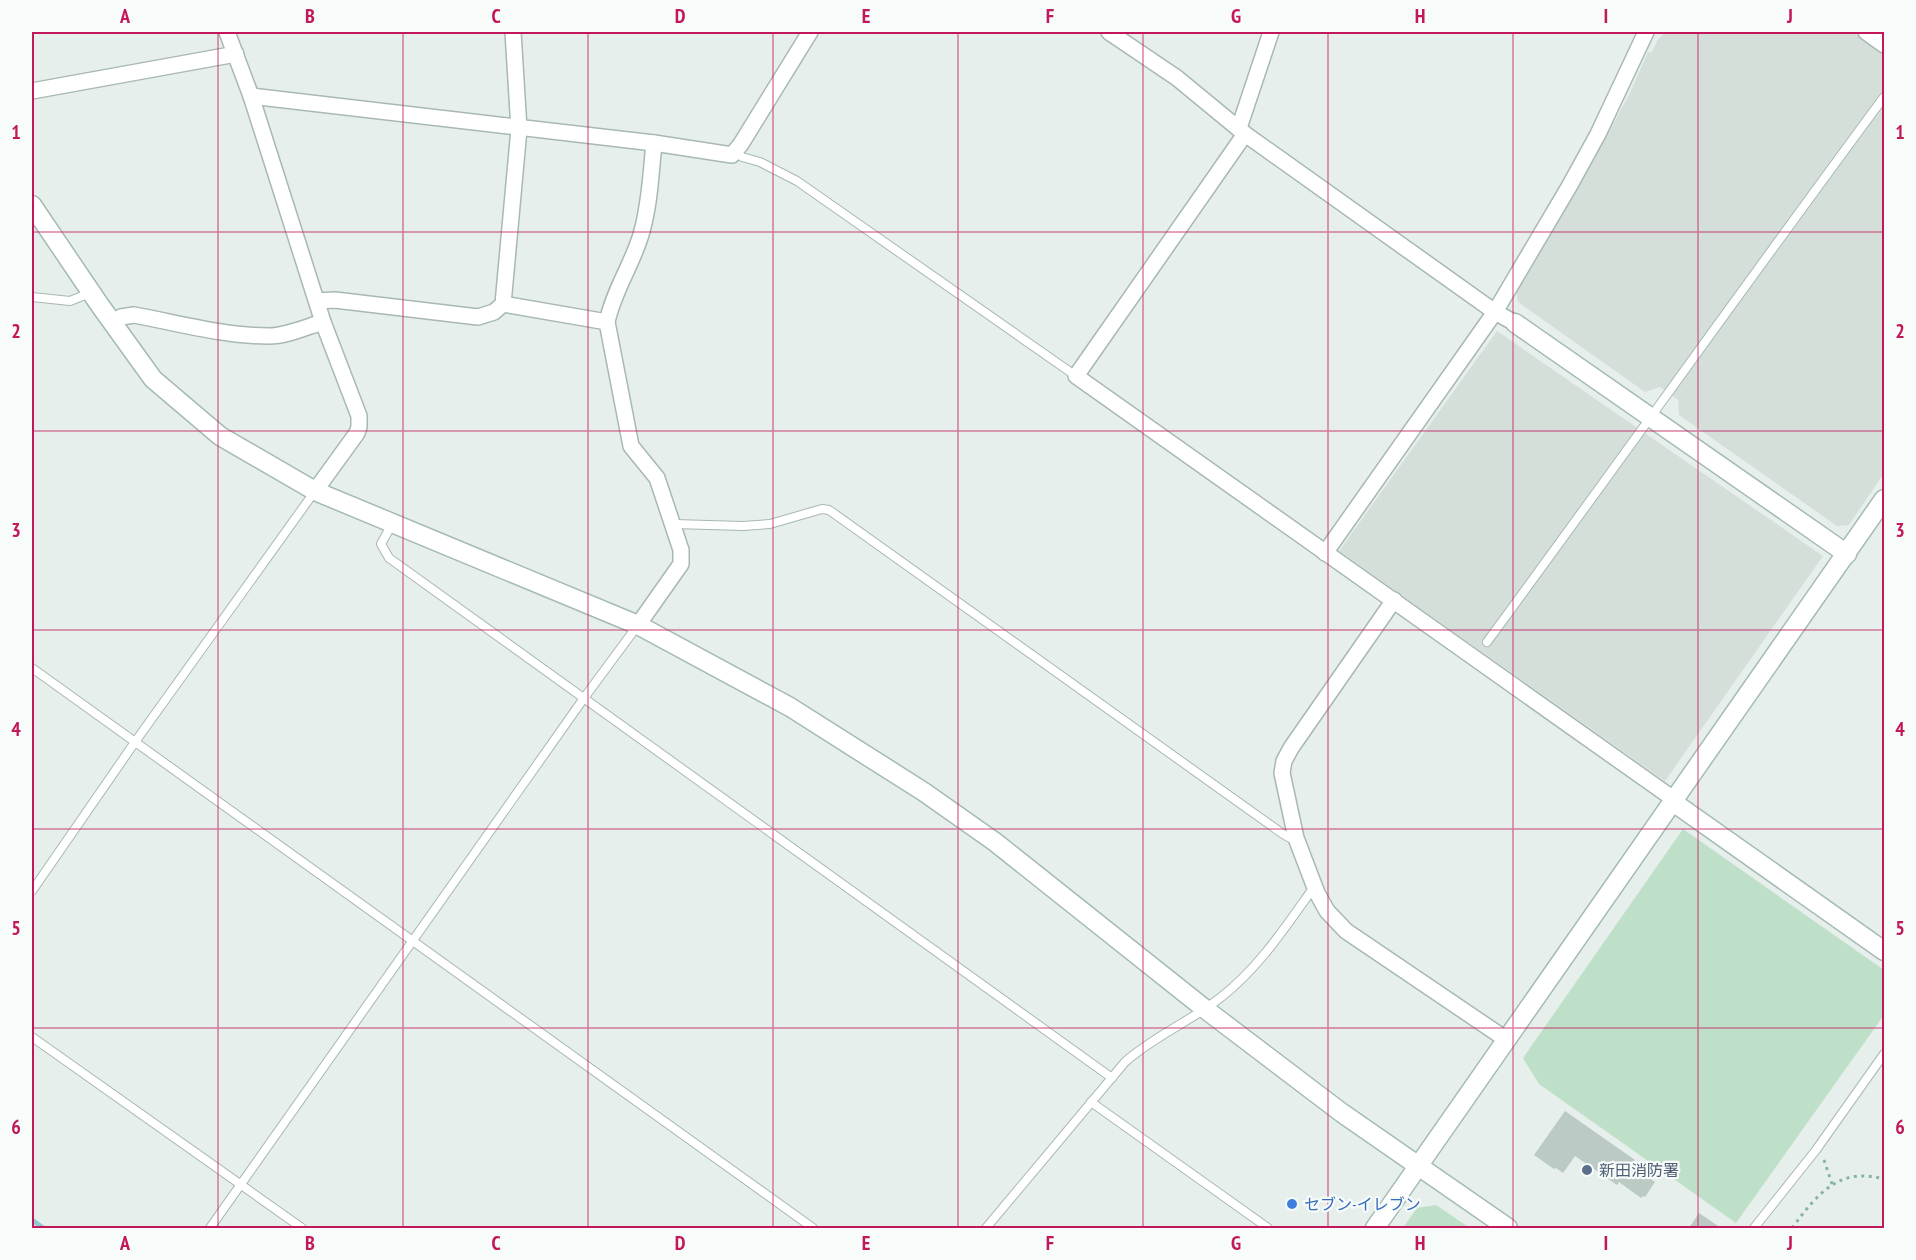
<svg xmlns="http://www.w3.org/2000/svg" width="1916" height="1260" font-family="'PT Sans Narrow','Noto Sans JP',sans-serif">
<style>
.built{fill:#d4dfda}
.green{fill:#bfe0c8}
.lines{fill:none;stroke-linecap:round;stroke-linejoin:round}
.stream{stroke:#8ec9d4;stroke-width:5}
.building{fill:#bbcac4}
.lane-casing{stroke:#a8b8b2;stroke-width:10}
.street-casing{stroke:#a8b8b2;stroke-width:18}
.secondary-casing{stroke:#a4bbb3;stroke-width:21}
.path{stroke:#86b3a5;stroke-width:3;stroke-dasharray:3 4.5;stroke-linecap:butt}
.lane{stroke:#fff;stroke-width:8}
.street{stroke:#fff;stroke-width:15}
.secondary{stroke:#fff;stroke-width:18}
.grid{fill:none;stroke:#c2185b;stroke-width:1.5;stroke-opacity:0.55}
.service-dot{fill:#5c6f8a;stroke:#f7fbf9;stroke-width:2}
.shop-dot{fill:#3f7fe0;stroke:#f7fbf9;stroke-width:2}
.labels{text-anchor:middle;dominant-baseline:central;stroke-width:4.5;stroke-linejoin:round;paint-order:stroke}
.service-label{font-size:16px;fill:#4e5e75;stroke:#f7fbf9;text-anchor:start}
.shop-label{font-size:16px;fill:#366cbe;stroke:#f7fbf9;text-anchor:start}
.neatline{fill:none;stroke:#c2185b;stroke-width:2}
.grid-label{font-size:20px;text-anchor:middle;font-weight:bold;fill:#c2185b}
</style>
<rect width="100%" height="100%" fill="#e6efeb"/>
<g class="built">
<polygon points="1666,32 1853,32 1884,54 1884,473 1849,525 1837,526 1679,415 1678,400 1660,387 1645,392 1518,302 1516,291 1587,171 1629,95 1648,52 1652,52 1658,39"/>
<polygon points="1497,331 1823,556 1665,781 1339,551"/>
</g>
<g class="green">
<polygon points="1683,829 1884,970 1884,1015 1736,1223 1539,1084 1523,1058"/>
<polygon points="1436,1205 1470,1228 1403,1228 1417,1208"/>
</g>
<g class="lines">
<polyline class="stream" points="32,1220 43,1228"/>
</g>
<g class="building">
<polygon points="1565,1111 1635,1160 1631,1165 1655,1182 1645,1197 1643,1196 1641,1198 1619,1182 1617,1185 1575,1156 1563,1173 1556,1168 1554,1169 1534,1155"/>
<polygon points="1699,1213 1721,1228 1689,1228"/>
</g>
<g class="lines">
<g class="lane-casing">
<g id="lane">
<polyline points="736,152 742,157 760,162 797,181 1076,376"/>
<polyline points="32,297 70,301 90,293"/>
<polyline points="392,524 381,544 389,558 1112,1078"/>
<polyline points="674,524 743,526 770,524 822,509 829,510 1283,834 1290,838 1296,838"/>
<path d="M1487,642C1620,461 1750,278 1884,97"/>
<polyline points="32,668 813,1228"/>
<polyline points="32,891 135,742 315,491"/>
<polyline points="32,1037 302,1228"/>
<polyline points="1091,1102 1268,1228"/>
<polyline points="210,1228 584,698 638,625"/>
<path d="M986,1228L1125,1062C1153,1037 1189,1022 1220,998C1259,968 1286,926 1314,887"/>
<polyline points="1754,1228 1816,1150 1884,1054"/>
</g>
</g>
<g class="street-casing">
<g id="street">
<polyline points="227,32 251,96 323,322 359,416 359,427 357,433 315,491"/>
<polyline points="1109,32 1177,78 1245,134 1495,312 1515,323"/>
<polyline points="1866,32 1884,45"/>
<polyline points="32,91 236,54"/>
<polyline points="251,96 654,143 732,155 741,144 810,32"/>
<polyline points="1239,128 1271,32"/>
<polyline points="1245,134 1076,376 1675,800"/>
<polyline points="317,301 335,300 478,317 494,312 503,304 519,129 513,32"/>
<polyline points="503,304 607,322"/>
<path d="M112,322L121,317L134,315C178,323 224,336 269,336C287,336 306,327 323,322"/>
<polyline points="1325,553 1495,312 1570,185 1598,134 1646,32"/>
<polyline points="1394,600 1291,748 1284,761 1282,773 1296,838 1317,893 1327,911 1346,931 1507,1040"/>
<path d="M638,625L681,564V550L657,478L631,446L607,322C614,289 634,262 642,231C650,202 651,172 654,143"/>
</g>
</g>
<g class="secondary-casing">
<g id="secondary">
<polyline points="32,205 99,304 153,379 220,436 315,491 638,625 790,707 924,792 995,842 1205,1009 1342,1113 1508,1228"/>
<polyline points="1515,323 1847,554"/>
<polyline points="1673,802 1884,951"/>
<polyline points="1375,1228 1884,499"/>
</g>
</g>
<g class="path">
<polyline points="1824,1160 1832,1184"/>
<path d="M1792,1228C1816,1196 1838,1166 1884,1179"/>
</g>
<use href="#lane" class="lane"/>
<use href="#street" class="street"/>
<use href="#secondary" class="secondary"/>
</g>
<path class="grid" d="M218,32V1228M403,32V1228M588,32V1228M773,32V1228M958,32V1228M1143,32V1228M1328,32V1228M1513,32V1228M1698,32V1228M32,232H1884M32,431H1884M32,630H1884M32,829H1884M32,1028H1884"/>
<circle class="service-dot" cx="1587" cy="1170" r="6"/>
<circle class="shop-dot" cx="1292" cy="1204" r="6"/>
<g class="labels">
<g class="service-label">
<text x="1599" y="1170">新田消防署</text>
</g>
<g class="shop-label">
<text x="1304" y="1204">セブン-イレブン</text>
</g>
</g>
<rect width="1916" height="1260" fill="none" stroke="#f7fbf9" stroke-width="66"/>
<rect x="33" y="33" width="1850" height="1194" class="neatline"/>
<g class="grid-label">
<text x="125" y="23">A</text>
<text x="310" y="23">B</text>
<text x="496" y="23">C</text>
<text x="680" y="23">D</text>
<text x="866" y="23">E</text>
<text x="1050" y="23">F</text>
<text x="1236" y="23">G</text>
<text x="1420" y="23">H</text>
<text x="1606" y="23">I</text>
<text x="1790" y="23">J</text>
<text x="16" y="139">1</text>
<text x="1900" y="139">1</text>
<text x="16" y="338">2</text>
<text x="1900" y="338">2</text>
<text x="16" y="537">3</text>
<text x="1900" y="537">3</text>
<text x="16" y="736">4</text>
<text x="1900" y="736">4</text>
<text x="16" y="935">5</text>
<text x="1900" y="935">5</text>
<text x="16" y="1134">6</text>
<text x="1900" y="1134">6</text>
<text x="125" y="1250">A</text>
<text x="310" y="1250">B</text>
<text x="496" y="1250">C</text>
<text x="680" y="1250">D</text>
<text x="866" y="1250">E</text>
<text x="1050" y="1250">F</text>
<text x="1236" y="1250">G</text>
<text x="1420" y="1250">H</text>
<text x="1606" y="1250">I</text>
<text x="1790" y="1250">J</text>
</g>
</svg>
